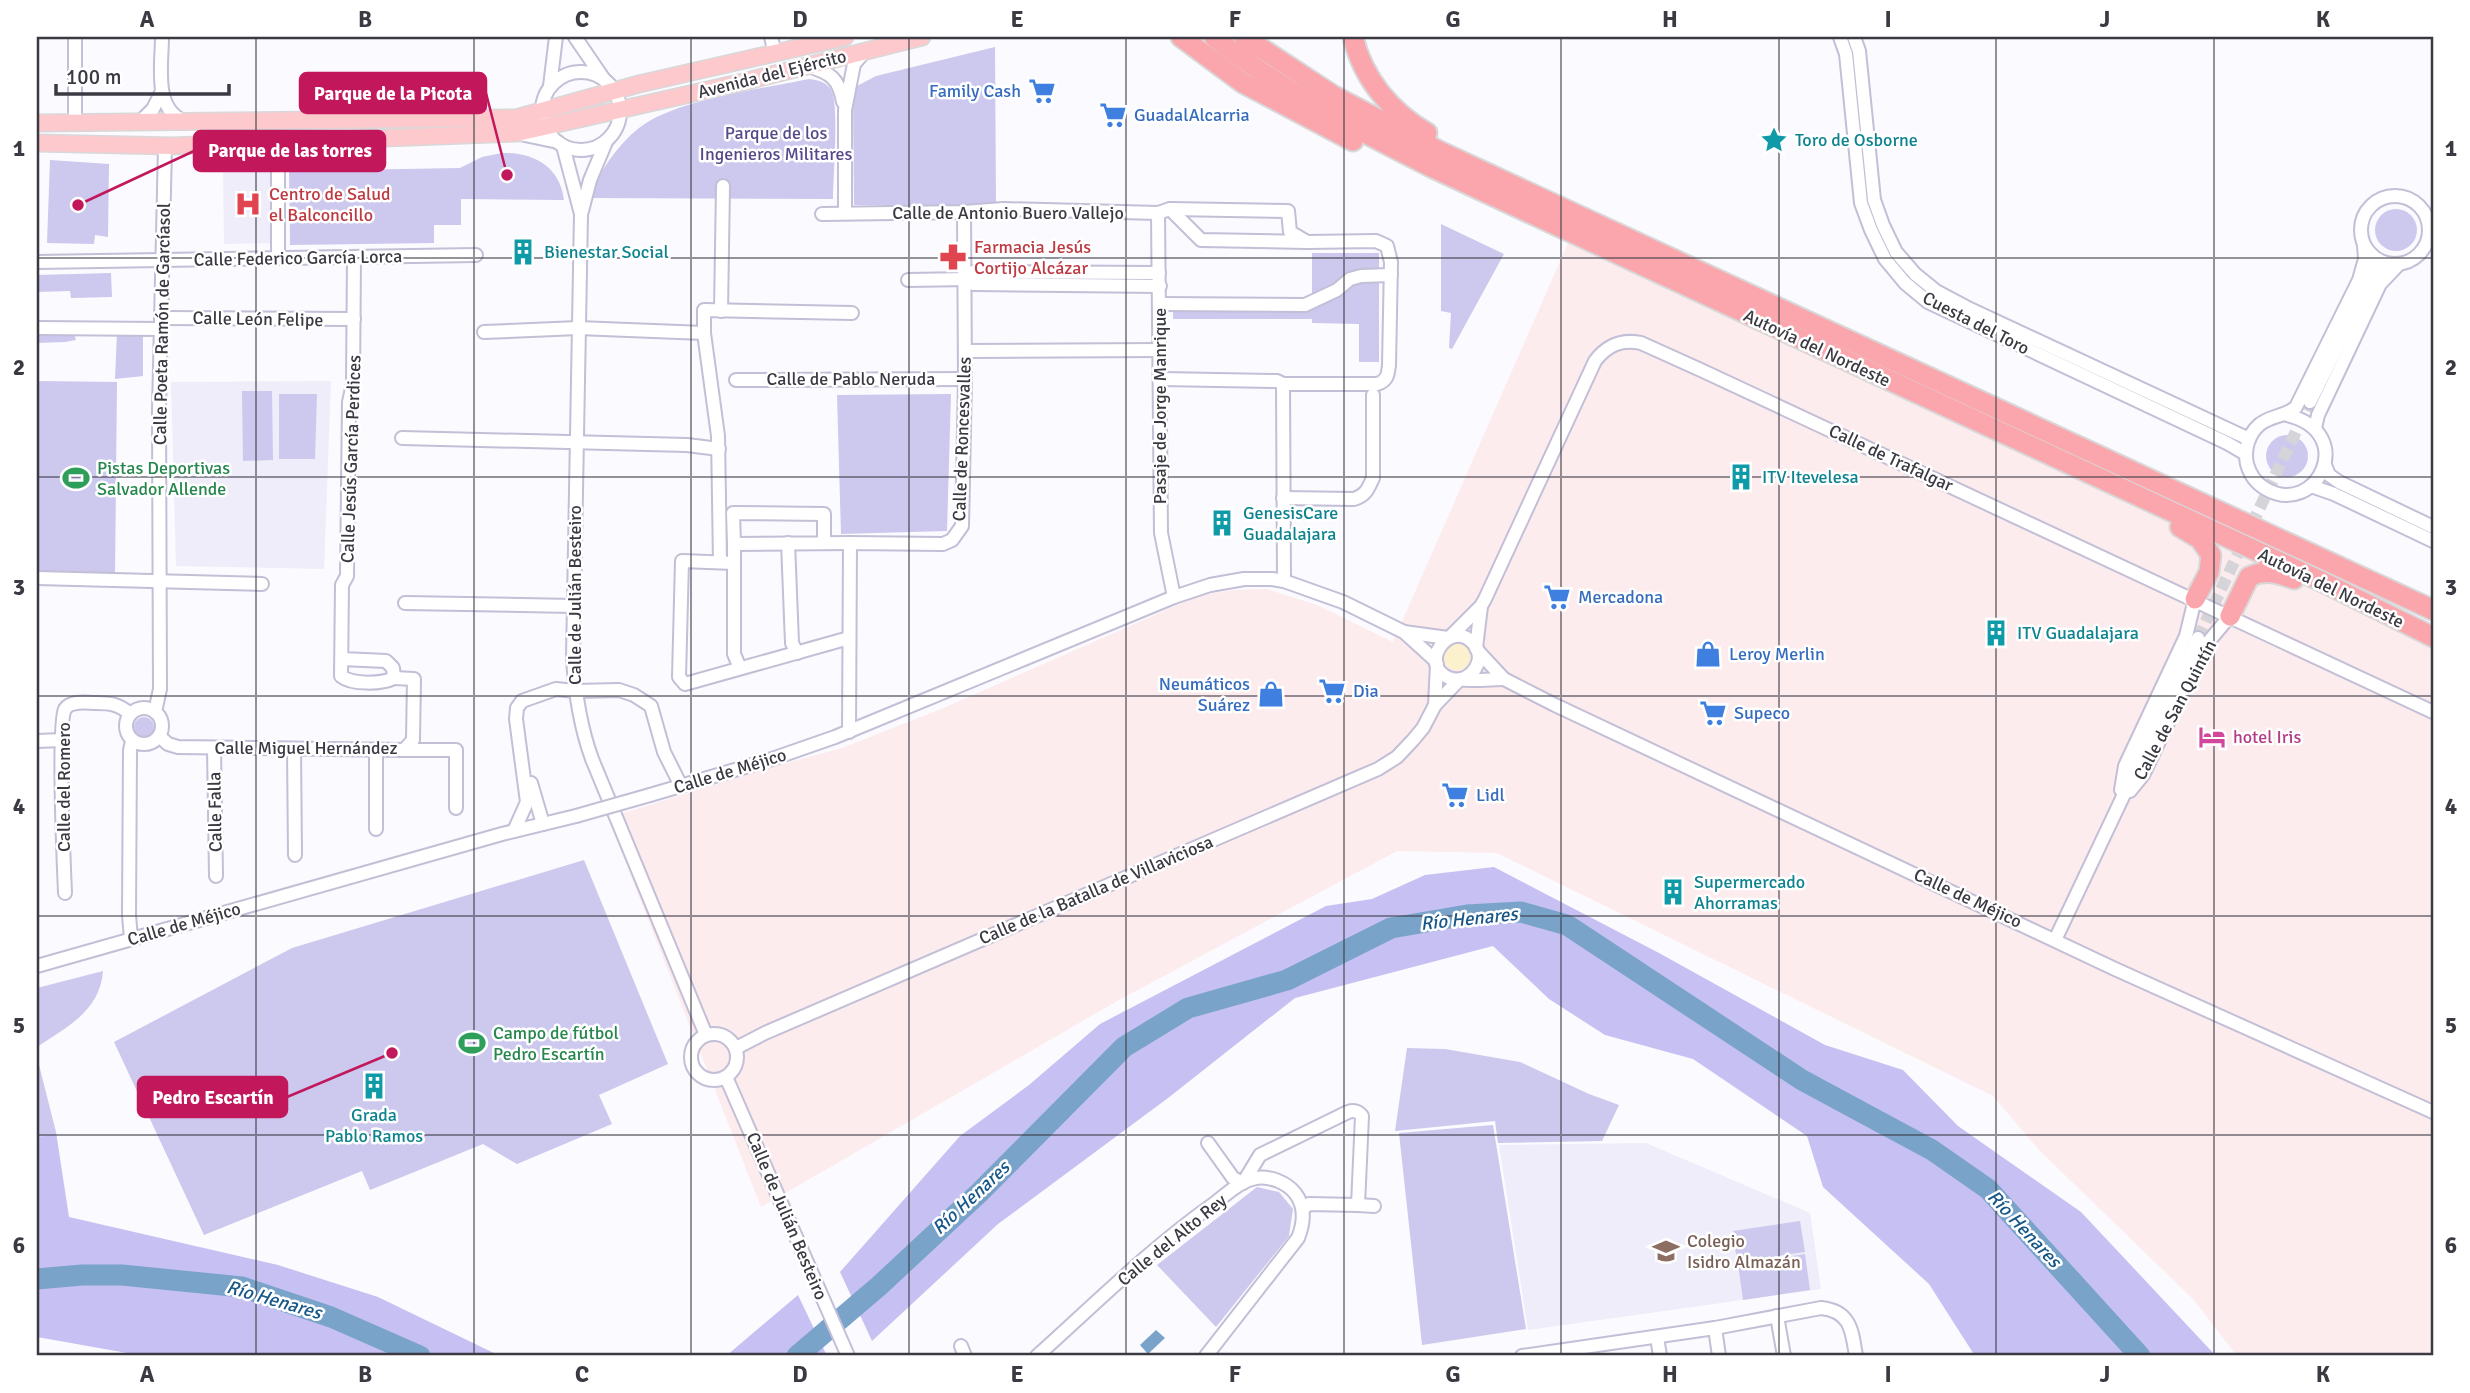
<svg xmlns="http://www.w3.org/2000/svg" width="2470" height="1393" font-family="Signika,sans-serif">
<style>
.industrial{fill:#fdeced}
.built{fill:#eeedf9}
.green{fill:#ccc8ee}
.forest{fill:#c6c0f3}
.sand{fill:#fbf1cc}
.water{fill:#79a3c9}
.lines{fill:none;stroke-linecap:round;stroke-linejoin:round}
.river{stroke:#79a3c9;stroke-width:21}
.minor-tunnel{stroke:#d5d4d9;stroke-width:12;stroke-dasharray:12 6;stroke-linecap:butt}
.minor-casing{stroke:#c2bfd6;stroke-width:16}
.major-casing{stroke:#d8d8d9;stroke-width:19}
.highway-casing{stroke:#d8d8d9;stroke-width:23}
.minor{stroke:#fff;stroke-width:12}
.major{stroke:#fdc9cd;stroke-width:16}
.highway{stroke:#fba5ac;stroke-width:19}
.minor-bridge-casing{stroke:#c2bfd6;stroke-width:16;stroke-linecap:butt}
.minor-bridge{stroke:#fff;stroke-width:12}
.grid{fill:none;stroke:#3b3a43;stroke-width:2;stroke-opacity:0.55}
.labels{text-anchor:middle;dominant-baseline:central;stroke-width:5;stroke-linejoin:round;paint-order:stroke}
.street-label{font-size:18px;fill:#3b3a43;stroke:#fff}
.shop-label{font-size:18px;fill:#366cbe;stroke:#fff;text-anchor:start}
.park-label{font-size:18px;fill:#564989;stroke:#fff}
.culture-label{font-size:18px;fill:#0d838f;stroke:#fff;text-anchor:start}
.health-label{font-size:18px;fill:#be3a42;stroke:#fff;text-anchor:start}
.leisure-label{font-size:18px;fill:#27864d;stroke:#fff;text-anchor:start}
.hotel-label{font-size:18px;fill:#b23c85;stroke:#fff;text-anchor:start}
.education-label{font-size:18px;fill:#785e54;stroke:#fff;text-anchor:start}
.water-label{font-size:19px;font-style:italic;fill:#175788;stroke:#fff}
.leader{fill:none;stroke:#c2185b;stroke-width:2.5}
.callout-dot{fill:#c2185b;stroke:#fff;stroke-width:2.5}
.callout{fill:#c2185b;stroke:#c2185b;stroke-width:2.5}
.callout-label{font-size:19px;text-anchor:middle;font-weight:bold;fill:#fff}
.neatline{fill:none;stroke:#3b3a43;stroke-width:2.5}
.grid-label{font-size:23px;text-anchor:middle;font-weight:bold;fill:#3b3a43}
</style>
<rect width="100%" height="100%" fill="#fbfaff"/>
<polygon class="industrial" points="1572,234 2433,638 2433,1356 2237,1356 2194,1300 2039,1150 1993,1096 1497,853 1397,851 1119,1000 761,1207 608,818 761,770 842,748 941,709 1198,596 1233,590 1267,589 1317,605 1393,642"/>
<g class="built">
<polygon points="223,165 273,165 274,243 224,244"/>
<polygon points="331,381 324,569 176,566 171,382"/>
<polygon points="1646,1143 1810,1213 1821,1289 1528,1330 1499,1145"/>
</g>
<g class="green">
<polygon points="995,47 996,206 854,205 853,98 855,87 876,76"/>
<path d="M809,79C818,80 828,82 832,92C839,109 833,177 833,199L588,198C600,172 616,146 639,128C676,99 762,89 809,79Z"/>
<path d="M502,153C533,152 560,166 564,200L461,199V225H434V243L290,245L289,171L460,168L482,157Z"/>
<polygon points="50,160 109,164 108,237 95,235 94,244 47,243"/>
<circle cx="2396" cy="230" r="21"/>
<polygon points="1441,224 1504,254 1452,349 1449,348 1451,313 1441,311"/>
<polygon points="1312,253 1379,253 1379,362 1359,362 1359,324 1312,323 1312,319 1173,319 1173,308 1312,308"/>
<polygon points="111,273 112,297 71,298 70,291 37,292 37,275"/>
<polygon points="37,330 73,331 76,340 65,342 37,343"/>
<polygon points="117,332 143,333 143,376 115,379"/>
<polygon points="37,381 117,382 115,575 37,574"/>
<polygon points="242,391 272,391 273,460 243,461"/>
<polygon points="279,394 317,394 315,459 279,459"/>
<polygon points="951,394 947,531 841,534 837,395"/>
<circle cx="2287" cy="456" r="21"/>
<circle cx="144" cy="727" r="10"/>
<polygon points="584,860 668,1064 599,1095 612,1124 517,1164 483,1144 370,1190 362,1171 204,1235 114,1042 292,948"/>
<path d="M103,971C100,1011 67,1027 37,1047V988Z"/>
<polygon points="1407,1048 1445,1049 1520,1062 1589,1094 1619,1105 1602,1141 1498,1143 1495,1121 1395,1131"/>
<polygon points="37,1057 56,1132 37,1138"/>
<polygon points="1493,1125 1526,1329 1422,1345 1399,1133"/>
<polygon points="1257,1187 1279,1192 1293,1209 1289,1236 1216,1327 1157,1265"/>
<polygon points="1800,1221 1805,1252 1737,1262 1733,1231"/>
<polygon points="1805,1254 1810,1290 1743,1300 1738,1264"/>
</g>
<g class="forest">
<polygon points="1494,867 1659,953 1825,1045 1903,1070 1958,1126 2081,1212 2216,1356 1975,1356 1929,1284 1823,1187 1807,1136 1693,1059 1605,1035 1549,999 1493,946 1295,998 1168,1098 998,1224 872,1341 840,1272 960,1136 1029,1085 1100,1024 1326,906 1372,899 1425,875"/>
<polygon points="56,1132 69,1217 278,1265 378,1297 500,1356 144,1356 37,1337 37,1138"/>
<polygon points="798,1295 827,1356 726,1356"/>
</g>
<circle class="sand" cx="1457" cy="657" r="13"/>
<polygon class="water" points="1156,1330 1165,1338 1148,1354 1140,1345"/>
<g class="lines">
<g class="river">
<polyline points="37,1279 82,1275 122,1275 242,1287 331,1317 420,1356"/>
<polyline points="797,1356 879,1286 979,1193 1124,1047 1188,1008 1287,980 1391,928 1467,915 1521,912 1567,925 1802,1080 1932,1150 1988,1189 2140,1356"/>
</g>
<polyline class="minor-tunnel" points="2198,638 2310,402"/>
<g class="minor-casing">
<g id="minor">
<path d="M162,37C162,64 153,109 184,121"/>
<polyline points="575,37 603,78"/>
<polyline points="771,37 775,54"/>
<polyline points="1840,37 1846,54 1861,203 1871,230 1885,259 1905,283 1928,302 2227,443 2246,454"/>
<polyline points="1854,37 1859,51 1874,200 1883,225 1896,252 1915,274 1936,291 1970,309 2249,439"/>
<path d="M808,66C830,73 839,78 843,102"/>
<circle cx="581" cy="111" r="39"/>
<polyline points="550,86 556,37"/>
<polyline points="75,123 75,37"/>
<polyline points="139,123 153,109 162,91"/>
<polyline points="520,134 558,142"/>
<polyline points="278,142 278,258"/>
<path d="M563,146L581,214L573,658C575,693 580,726 592,759L706,1035"/>
<circle cx="2395" cy="230" r="34"/>
<polyline points="1170,209 1288,211 1290,232 1307,242"/>
<polyline points="582,211 590,180 606,142"/>
<polyline points="845,213 845,110 854,64 865,51"/>
<polyline points="1158,213 1161,533 1174,597"/>
<path d="M822,214L964,212L1003,209L1158,213L1170,209L1201,240L1307,242L1376,241L1387,246L1391,262L1389,365C1388,375 1387,381 1377,384H1283L1277,381L1161,379"/>
<polyline points="2371,254 2372,263 2369,283 2378,272 2390,265"/>
<polyline points="37,262 476,255"/>
<polyline points="1159,273 973,272 973,284 1160,286"/>
<polyline points="908,280 970,279"/>
<polyline points="1159,304 1305,305 1337,290 1350,279 1361,276 1391,275"/>
<polyline points="721,311 723,186"/>
<polyline points="161,318 354,319"/>
<polyline points="37,328 161,329"/>
<polyline points="484,332 578,328 704,333"/>
<polyline points="965,351 1160,350"/>
<polyline points="736,380 965,379"/>
<polyline points="1283,384 1284,581"/>
<polyline points="2310,402 2369,283"/>
<path d="M2287,415C2359,432 2317,518 2266,489C2257,484 2250,475 2247,464C2244,450 2248,435 2259,425C2271,415 2285,417 2296,407L2359,280L2365,259L2364,245"/>
<polyline points="2315,428 2318,415 2380,284 2399,264"/>
<polyline points="402,438 687,445 719,449"/>
<polyline points="2325,465 2329,475 2339,482 2433,527"/>
<polyline points="2311,486 2334,494 2433,541"/>
<path d="M1283,498L1354,499C1366,495 1368,489 1373,478V395"/>
<polyline points="788,543 792,643 797,653"/>
<polyline points="824,543 824,514 733,513 734,544 850,543"/>
<polyline points="734,544 734,654 740,668"/>
<polyline points="720,562 718,436 704,333 704,310 852,313"/>
<polyline points="734,563 682,561 679,677 685,684 849,638"/>
<polyline points="37,578 262,584"/>
<polyline points="405,603 574,606"/>
<polyline points="1404,632 1448,638"/>
<path d="M1450,637L1481,606L1485,599L1595,361C1607,345 1621,339 1641,343L1703,371L2433,712"/>
<polyline points="1476,648 1481,606"/>
<polyline points="1477,650 1504,679 1555,705 2115,969 2433,1112"/>
<path d="M342,659L386,661L393,668L394,678C382,684 352,685 341,676L342,585L347,576L349,402L353,384L354,257"/>
<path d="M1462,679C1477,673 1485,656 1473,643C1450,618 1417,665 1449,678C1459,682 1492,679 1504,679"/>
<polyline points="1435,705 1437,664"/>
<circle cx="144" cy="726" r="18"/>
<polyline points="155,712 160,689 159,411 165,146"/>
<polyline points="849,732 850,543 943,544 952,540 962,526 965,379 964,212"/>
<polyline points="159,736 168,744 178,747 404,750 413,740 414,679 394,678"/>
<polyline points="37,741 62,740"/>
<polyline points="214,748 216,876"/>
<polyline points="294,749 295,855"/>
<polyline points="376,750 376,829"/>
<polyline points="404,750 456,750 456,808"/>
<polyline points="531,783 543,824"/>
<polyline points="2121,790 2125,766 2186,636 2195,599"/>
<polyline points="2130,791 2143,775 2204,647 2230,616"/>
<polyline points="650,795 772,759 835,737 1174,597 1210,585 1244,579 1272,579 1284,581 1343,602 1404,632 1436,661"/>
<polyline points="514,831 527,802 516,719 517,708 522,701 556,689 575,691 619,690 634,695 651,706 664,752 681,786"/>
<path d="M65,893C64,867 57,724 65,709C71,700 87,703 96,703C110,703 119,704 130,714"/>
<polyline points="131,939 129,915 130,750 132,741"/>
<polyline points="2055,940 2198,638"/>
<polyline points="37,966 502,834 576,816"/>
<circle cx="714" cy="1057" r="23"/>
<polyline points="736,1048 765,1033 1378,769 1397,757 1413,740 1423,728 1435,705 1460,679"/>
<polyline points="726,1077 848,1356"/>
<path d="M1208,1143L1233,1178L1243,1183L1260,1155L1348,1112C1354,1110 1358,1111 1362,1116L1358,1205L1309,1204L1303,1209"/>
<polyline points="1358,1205 1374,1206"/>
<polyline points="1777,1316 1784,1356"/>
<polyline points="1715,1328 1719,1356"/>
<polyline points="1657,1337 1660,1356"/>
<polyline points="961,1346 965,1356"/>
<path d="M1037,1356C1095,1304 1151,1248 1215,1203C1228,1193 1240,1181 1256,1178C1270,1176 1286,1182 1295,1193C1306,1207 1304,1223 1298,1238L1206,1356"/>
<path d="M1522,1356L1715,1328L1821,1308C1851,1311 1852,1331 1856,1356"/>
</g>
</g>
<g class="major-casing">
<g id="major">
<polyline points="37,123 516,118 639,84 845,37"/>
<polyline points="37,143 172,146 517,133 743,82 922,37"/>
</g>
</g>
<g class="highway-casing">
<g id="highway">
<polyline points="1181,37 1243,83 1353,141"/>
<path d="M1214,37C1280,90 1357,130 1433,168L2321,581L2433,637"/>
<polyline points="1244,37 1334,96 1441,152 2433,610"/>
<path d="M1353,37C1363,79 1391,112 1427,133"/>
<polyline points="2180,527 2200,539 2211,555 2209,572 2195,599"/>
<path d="M2230,616L2249,577C2264,569 2278,573 2294,579"/>
</g>
</g>
<use href="#minor" class="minor"/>
<use href="#major" class="major"/>
<use href="#highway" class="highway"/>
<g class="minor-bridge-casing">
<polyline id="minor-bridge" points="576,816 650,795"/>
</g>
<use href="#minor-bridge" class="minor-bridge"/>
</g>
<path class="grid" d="M256,37V1356M474,37V1356M691,37V1356M909,37V1356M1126,37V1356M1344,37V1356M1561,37V1356M1779,37V1356M1996,37V1356M2214,37V1356M37,258H2433M37,477H2433M37,696H2433M37,916H2433M37,1135H2433"/>
<defs>
<g id="supermarket-bare" transform="scale(2.1)"><path d="M-6-5.5h2.5l.6 2H6L4.5 2H-2.5L-4.4-4H-6ZM-1.5 3.2a1.3 1.3 0 1 0 .1 0ZM3 3.2a1.3 1.3 0 1 0 .1 0Z" fill="#3f7fe0" stroke="#fff" stroke-width="2.5" paint-order="stroke"/></g>
<g id="sight-bare" transform="scale(2.1)"><path d="M0-6L1.8-2.2L6-1.7L2.9 1.2L3.7 5.4L0 3.3L-3.7 5.4L-2.9 1.2L-6-1.7L-1.8-2.2Z" fill="#0f9aa8" stroke="#fff" stroke-width="2.5" paint-order="stroke"/></g>
<g id="hospital-bare" transform="scale(2.1)"><path d="M-5-5h3v3.5h4V-5h3V5h-3V1.5h-4V5h-3Z" fill="#e0444e" stroke="#fff" stroke-width="2.5" paint-order="stroke"/></g>
<g id="building-bare" transform="scale(2.1)"><path d="M-4-6H4V6H1V3H-1V6H-4ZM-2.5-4.3h1.7v1.8h-1.7ZM.8-4.3h1.7v1.8H.8ZM-2.5-1h1.7V.8h-1.7ZM.8-1h1.7V.8H.8Z" fill="#0f9aa8" stroke="#fff" stroke-width="2.5" paint-order="stroke"/></g>
<g id="pharmacy-bare" transform="scale(2.1)"><path d="M-2-6h4v4h4v4h-4v4h-4v-4h-4v-4h4Z" fill="#e0444e" stroke="#fff" stroke-width="2.5" paint-order="stroke"/></g>
<g id="stadium-bare" transform="scale(2.1)"><path d="M0-5a6.5 5 0 1 0 0 10a6.5 5 0 1 0 0-10ZM-3.5-1.8h7v3.6h-7Z" fill="#2e9e5b" stroke="#fff" stroke-width="2.5" paint-order="stroke"/></g>
<g id="shop-bare" transform="scale(2.1)"><path d="M-5-2.5h2.3a2.7 3.5 0 0 1 5.4 0H5L5.5 6h-11ZM-1.5-2.5h3a1.5 2.3 0 0 0-3 0Z" fill="#3f7fe0" stroke="#fff" stroke-width="2.5" paint-order="stroke"/></g>
<g id="hotel-bare" transform="scale(2.1)"><path d="M-6-4.5h1.5V1H6V5H4.5V3h-9V5H-6ZM-4 0a1.8 1.8 0 1 1 3.6 0ZM.5 0V-2.5h3Q6-2.5 6 0Z" fill="#d1479c" stroke="#fff" stroke-width="2.5" paint-order="stroke"/></g>
<g id="school-bare" transform="scale(2.1)"><path d="M0-5L7-2L0 1L-7-2ZM-4 1L0 2.5L4 1V4Q0 6-4 4Z" fill="#8d6e63" stroke="#fff" stroke-width="2.5" paint-order="stroke"/></g>
</defs>
<g fill-rule="evenodd">
<use href="#supermarket-bare" x="1042" y="91"/>
<use href="#supermarket-bare" x="1113" y="115"/>
<use href="#sight-bare" x="1774" y="140"/>
<use href="#hospital-bare" x="248" y="204"/>
<use href="#building-bare" x="523" y="252"/>
<use href="#pharmacy-bare" x="953" y="257"/>
<use href="#building-bare" x="1741" y="477"/>
<use href="#stadium-bare" x="76" y="478"/>
<use href="#building-bare" x="1222" y="523"/>
<use href="#supermarket-bare" x="1557" y="597"/>
<use href="#building-bare" x="1996" y="633"/>
<use href="#shop-bare" x="1708" y="654"/>
<use href="#supermarket-bare" x="1332" y="691"/>
<use href="#shop-bare" x="1271" y="694"/>
<use href="#supermarket-bare" x="1713" y="713"/>
<use href="#hotel-bare" x="2212" y="737"/>
<use href="#supermarket-bare" x="1455" y="795"/>
<use href="#building-bare" x="1673" y="892"/>
<use href="#stadium-bare" x="472" y="1043"/>
<use href="#building-bare" x="374" y="1086"/>
<use href="#school-bare" x="1666" y="1251"/>
</g>
<g class="labels">
<g class="street-label">
<text transform="translate(772 74) rotate(-14)">Avenida del Ejército</text>
<text x="1008" y="213">Calle de Antonio Buero Vallejo</text>
<text transform="translate(298 258) rotate(-1)">Calle Federico García Lorca</text>
<text transform="translate(258 319) rotate(1)">Calle León Felipe</text>
<text transform="translate(1976 323) rotate(27)">Cuesta del Toro</text>
<text transform="translate(162 324) rotate(-89)">Calle Poeta Ramón de Garcíasol</text>
<text transform="translate(1817 348) rotate(25)">Autovía del Nordeste</text>
<text x="851" y="379">Calle de Pablo Neruda</text>
<text transform="translate(1160 406) rotate(-90)">Pasaje de Jorge Manrique</text>
<text transform="translate(962 439) rotate(-88)">Calle de Roncesvalles</text>
<text transform="translate(1891 458) rotate(25)">Calle de Trafalgar</text>
<text transform="translate(351 459) rotate(-88)">Calle Jesús García Perdices</text>
<text transform="translate(2331 588) rotate(26)">Autovía del Nordeste</text>
<text transform="translate(575 595) rotate(-90)">Calle de Julián Besteiro</text>
<text transform="translate(2175 710) rotate(-62)">Calle de San Quintín</text>
<text x="306" y="748">Calle Miguel Hernández</text>
<text transform="translate(730 771) rotate(-17)">Calle de Méjico</text>
<text transform="translate(64 787) rotate(-90)">Calle del Romero</text>
<text transform="translate(215 812) rotate(-91)">Calle Falla</text>
<text transform="translate(1096 890) rotate(-23)">Calle de la Batalla de Villaviciosa</text>
<text transform="translate(1968 898) rotate(25)">Calle de Méjico</text>
<text transform="translate(184 924) rotate(-16)">Calle de Méjico</text>
<text transform="translate(787 1216) rotate(67)">Calle de Julián Besteiro</text>
<text transform="translate(1172 1240) rotate(-39)">Calle del Alto Rey</text>
</g>
<g class="shop-label">
<text x="1021" y="91" text-anchor="end">Family Cash</text>
<text x="1134" y="115">GuadalAlcarria</text>
<text x="1578" y="597">Mercadona</text>
<text x="1729" y="654">Leroy Merlin</text>
<text x="1250" y="684" text-anchor="end">Neumáticos<tspan x="1250" dy="21">Suárez</tspan></text>
<text x="1353" y="691">Dia</text>
<text x="1734" y="713">Supeco</text>
<text x="1476" y="795">Lidl</text>
</g>
<g class="park-label">
<text x="776" y="133">Parque de los<tspan x="776" dy="21">Ingenieros Militares</tspan></text>
</g>
<g class="culture-label">
<text x="1795" y="140">Toro de Osborne</text>
<text x="544" y="252">Bienestar Social</text>
<text x="1762" y="477">ITV Itevelesa</text>
<text x="1243" y="513">GenesisCare<tspan x="1243" dy="21">Guadalajara</tspan></text>
<text x="2017" y="633">ITV Guadalajara</text>
<text x="1694" y="882">Supermercado<tspan x="1694" dy="21">Ahorramas</tspan></text>
<text x="374" y="1115" text-anchor="middle">Grada<tspan x="374" dy="21">Pablo Ramos</tspan></text>
</g>
<g class="health-label">
<text x="269" y="194">Centro de Salud<tspan x="269" dy="21">el Balconcillo</tspan></text>
<text x="974" y="247">Farmacia Jesús<tspan x="974" dy="21">Cortijo Alcázar</tspan></text>
</g>
<g class="leisure-label">
<text x="97" y="468">Pistas Deportivas<tspan x="97" dy="21">Salvador Allende</tspan></text>
<text x="493" y="1033">Campo de fútbol<tspan x="493" dy="21">Pedro Escartín</tspan></text>
</g>
<g class="hotel-label">
<text x="2233" y="737">hotel Iris</text>
</g>
<g class="education-label">
<text x="1687" y="1241">Colegio<tspan x="1687" dy="21">Isidro Almazán</tspan></text>
</g>
<g class="water-label">
<text transform="translate(1469 919) rotate(-6)">Río Henares</text>
<text transform="translate(971 1198) rotate(-43)">Río Henares</text>
<text transform="translate(2024 1229) rotate(47)">Río Henares</text>
<text transform="translate(274 1300) rotate(16)">Río Henares</text>
</g>
</g>
<path class="leader" d="M507 175L486 93M78 205L194 151M392 1053L287 1097"/>
<g class="callout-dot">
<circle cx="507" cy="175" r="7"/>
<circle cx="78" cy="205" r="7"/>
<circle cx="392" cy="1053" r="7"/>
</g>
<g class="callout">
<rect x="300" y="73" width="186" height="40" rx="7"/>
<rect x="194" y="131" width="191" height="40" rx="7"/>
<rect x="138" y="1077" width="149" height="40" rx="7"/>
</g>
<g class="callout-label">
<text x="393" y="100">Parque de la Picota</text>
<text x="290" y="157">Parque de las torres</text>
<text x="213" y="1104">Pedro Escartín</text>
</g>
<rect width="2470" height="1393" fill="none" stroke="#ffffff" stroke-width="77"/>
<path d="M56 84v10h173v-10" fill="none" stroke="#3b3a43" stroke-width="3.5"/>
<text x="66" y="84" font-size="21" fill="#3b3a43" stroke="#ffffff" stroke-width="5" paint-order="stroke">100 m</text>
<rect x="38" y="38" width="2394" height="1316" class="neatline"/>
<g class="grid-label">
<text x="147" y="27">A</text>
<text x="365" y="27">B</text>
<text x="582" y="27">C</text>
<text x="800" y="27">D</text>
<text x="1017" y="27">E</text>
<text x="1235" y="27">F</text>
<text x="1453" y="27">G</text>
<text x="1670" y="27">H</text>
<text x="1888" y="27">I</text>
<text x="2105" y="27">J</text>
<text x="2323" y="27">K</text>
<text x="19" y="156">1</text>
<text x="2451" y="156">1</text>
<text x="19" y="375">2</text>
<text x="2451" y="375">2</text>
<text x="19" y="595">3</text>
<text x="2451" y="595">3</text>
<text x="19" y="814">4</text>
<text x="2451" y="814">4</text>
<text x="19" y="1033">5</text>
<text x="2451" y="1033">5</text>
<text x="19" y="1253">6</text>
<text x="2451" y="1253">6</text>
<text x="147" y="1382">A</text>
<text x="365" y="1382">B</text>
<text x="582" y="1382">C</text>
<text x="800" y="1382">D</text>
<text x="1017" y="1382">E</text>
<text x="1235" y="1382">F</text>
<text x="1453" y="1382">G</text>
<text x="1670" y="1382">H</text>
<text x="1888" y="1382">I</text>
<text x="2105" y="1382">J</text>
<text x="2323" y="1382">K</text>
</g>
</svg>
